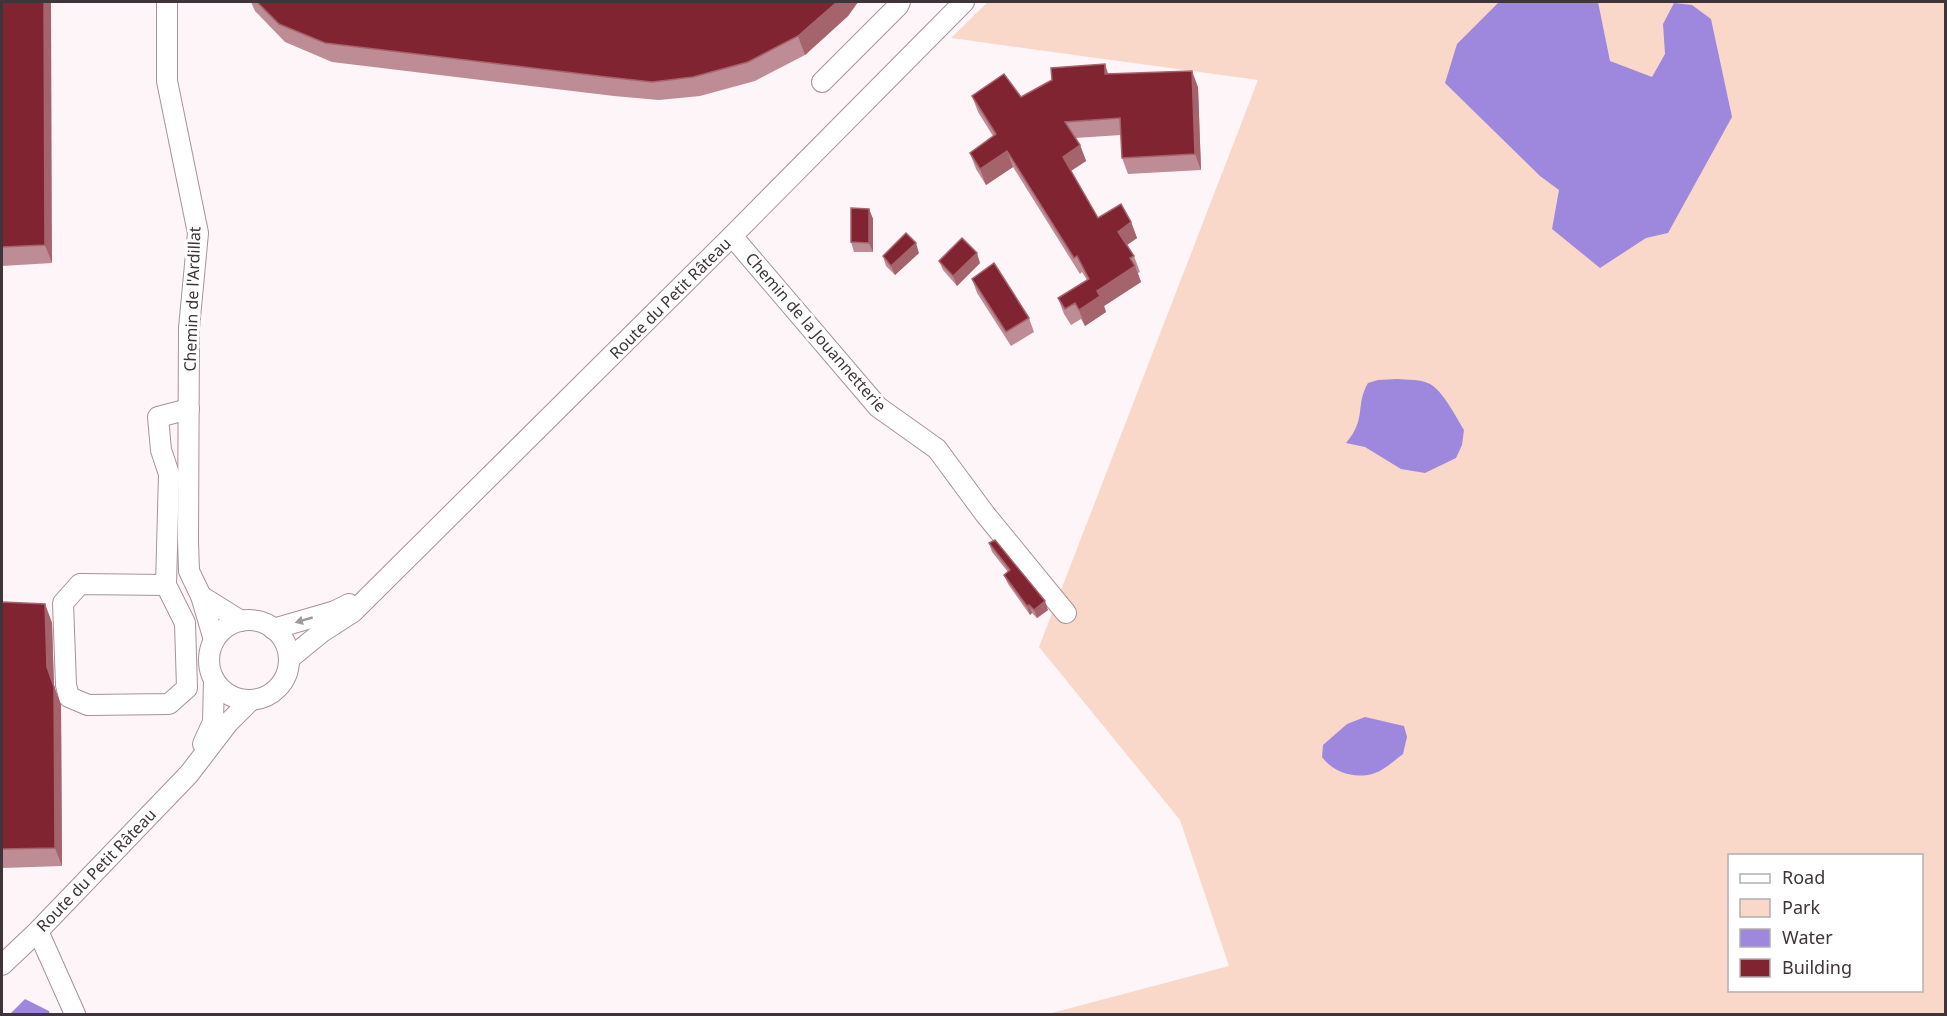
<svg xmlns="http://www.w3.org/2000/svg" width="1947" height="1016" font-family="'Noto Sans',sans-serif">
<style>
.green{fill:#f9d8c9;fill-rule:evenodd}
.water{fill:#9d88dd}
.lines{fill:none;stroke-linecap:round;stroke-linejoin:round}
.minor-casing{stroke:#a7919b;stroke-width:22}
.minor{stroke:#fff;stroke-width:20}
.wall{fill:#be8c94}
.shaded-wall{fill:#a5636c}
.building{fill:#7f2430;stroke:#a5636c;stroke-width:1.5}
.oneway{fill:#9e9a9c}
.labels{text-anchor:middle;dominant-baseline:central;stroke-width:6;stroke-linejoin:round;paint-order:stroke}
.street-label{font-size:16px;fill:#3e3439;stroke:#fff}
</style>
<rect width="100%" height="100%" fill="#fef5f9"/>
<path class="green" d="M988,2H1945V1014H1048L1229,966L1180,820L1039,647L1258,80L951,38ZM1730,856H1922V990H1730Z"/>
<g class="water">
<polygon points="1499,2 1598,2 1610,61 1652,77 1665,54 1663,24 1674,3 1692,5 1711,19 1732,117 1668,233 1646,238 1600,268 1552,229 1559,190 1540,176 1445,83 1457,44"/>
<path d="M1397,379C1407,380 1421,379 1430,384C1443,391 1456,417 1464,430L1462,445L1456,458L1425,473L1401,469L1365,447L1346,443C1367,419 1355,405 1368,383L1378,380Z"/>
<path d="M1365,717L1404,726L1407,737L1403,754C1395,760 1384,770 1375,773C1355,780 1333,772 1322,757L1323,745L1347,724Z"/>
<polygon points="25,999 49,1011 50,1014 10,1014"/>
</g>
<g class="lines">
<g class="minor-casing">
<g id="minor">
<polyline points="167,2 167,81 198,233 189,328 188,541 189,571 201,596 214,640"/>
<polyline points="822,82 898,6 900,2"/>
<polyline points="732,236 878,407 937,449 985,514 1066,613"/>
<polyline points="166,585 185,623 187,688 169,704 88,705 69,697 66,685 63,603 80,584 166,585 169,474 161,450 158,417 189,409"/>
<polyline points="201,596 241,621"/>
<circle cx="249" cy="660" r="40"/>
<polyline points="273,629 335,611 349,604"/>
<polyline points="289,659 322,632 353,612 732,236 964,2"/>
<polyline points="203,744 213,722 214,680"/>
<polyline points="38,931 75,1014"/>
<polyline points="2,965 38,931 189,774 228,723 251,700"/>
</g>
</g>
<use href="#minor" class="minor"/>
</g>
<g class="wall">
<polygon points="2,2 52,263 2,266"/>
<polygon points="251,2 858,2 848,16 805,55 755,81 700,96 659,100 614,96 332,62 285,42 255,11"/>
<polygon points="1108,74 1198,87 1201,170 1128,174 1122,158 1121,135 1075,138 1080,145 1086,161 1071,171 1098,218 1131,222 1137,238 1127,245 1134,256 1140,272 1138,273 1141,282 1104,306 1106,312 1085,326 1081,319 1071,325 1064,314 1058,298 1087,280 1082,272 1080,274 1013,167 986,185 976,169 970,153 993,136 978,112 972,96 1021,97"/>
<polygon points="869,209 873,219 873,252 854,252 851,242"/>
<polygon points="919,253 895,275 886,266 883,256"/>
<polygon points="939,261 980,263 957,286 943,270"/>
<polygon points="972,279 1029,318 1034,332 1011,346 977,293"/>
<polygon points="989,543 1048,610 1037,618 1032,613 1030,615 1008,584 1004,575 1008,572 992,552"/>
<polygon points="2,602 45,604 52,623 54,686 61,705 62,866 2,868"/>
</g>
<g class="shaded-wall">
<polygon points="44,2 51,2 52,263 45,245"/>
<polygon points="837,2 858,2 848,16 805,55 798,36"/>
<polygon points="1105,64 1110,80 1105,74"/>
<polygon points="1192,71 1198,87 1201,170 1195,154"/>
<polygon points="1080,145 1086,161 1069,172 1063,157"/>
<polygon points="1007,151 1013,167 986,185 980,169"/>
<polygon points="869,209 873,219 873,252 869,243"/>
<polygon points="1131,222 1137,238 1124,247 1118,232"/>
<polygon points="916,243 919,253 895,275 891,266"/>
<polygon points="977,253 980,263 957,286 953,276"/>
<polygon points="1135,266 1141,282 1104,306 1106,312 1085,326 1079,310 1097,291"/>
<polygon points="1045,601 1048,610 1037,618 1034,610"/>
<polygon points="45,604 52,623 54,686 61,705 62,866 55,848"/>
<polygon points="1029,605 1032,613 1030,615 1027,606"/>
</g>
<g class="building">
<polygon points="2,2 44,2 45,245 2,247"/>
<polygon points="257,2 837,2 798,36 748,62 693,77 652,82 607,77 325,43 279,24"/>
<polygon points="1105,64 1105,74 1192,71 1195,154 1122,158 1120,118 1065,122 1080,145 1063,157 1098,218 1121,204 1131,222 1118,232 1134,256 1130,258 1135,266 1097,291 1100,296 1079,310 1075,303 1065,309 1058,298 1089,279 1077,256 1074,258 1007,151 980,169 970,153 996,134 972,96 1004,74 1021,97 1052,80 1051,68"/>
<polygon points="851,208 869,209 869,243 851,242"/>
<polygon points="906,233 916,243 891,266 883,256"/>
<polygon points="962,238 977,253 953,276 939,261"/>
<polygon points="994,263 1029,318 1006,332 972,279"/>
<polygon points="995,540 1045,601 1034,610 1029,605 1027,606 1004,575 1010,570 989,543"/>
<polygon points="2,602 45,604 47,667 54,687 55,848 2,849"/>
</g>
<defs><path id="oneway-solid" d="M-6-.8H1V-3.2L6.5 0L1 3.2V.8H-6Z" transform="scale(1.5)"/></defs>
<use class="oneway" href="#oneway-solid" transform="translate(304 620) rotate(164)"/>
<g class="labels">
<g class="street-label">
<text transform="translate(670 298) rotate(-45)">Route du Petit Râteau</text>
<text transform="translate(192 299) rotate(-88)">Chemin de l'Ardillat</text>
<text transform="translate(816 332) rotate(49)">Chemin de la Jouannetterie</text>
<text transform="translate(96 870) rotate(-46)">Route du Petit Râteau</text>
</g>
</g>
<rect width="1947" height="1016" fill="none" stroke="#3e3439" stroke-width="6"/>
<rect x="1728" y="854" width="195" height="138" fill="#ffffff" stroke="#b2aeb0" stroke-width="1.5"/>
<rect x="1740" y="874" width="30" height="9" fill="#ffffff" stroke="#b2aeb0" stroke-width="1.5"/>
<text x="1782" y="884" font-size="18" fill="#3e3439">Road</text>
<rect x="1740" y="899" width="30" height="18" fill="#f9d8c9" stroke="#b2aeb0" stroke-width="1.5"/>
<text x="1782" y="914" font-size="18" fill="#3e3439">Park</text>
<rect x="1740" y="929" width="30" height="18" fill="#9d88dd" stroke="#b2aeb0" stroke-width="1.5"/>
<text x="1782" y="944" font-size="18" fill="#3e3439">Water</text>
<rect x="1740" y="959" width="30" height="18" fill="#7f2430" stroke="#b2aeb0" stroke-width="1.5"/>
<text x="1782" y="974" font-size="18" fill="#3e3439">Building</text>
</svg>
